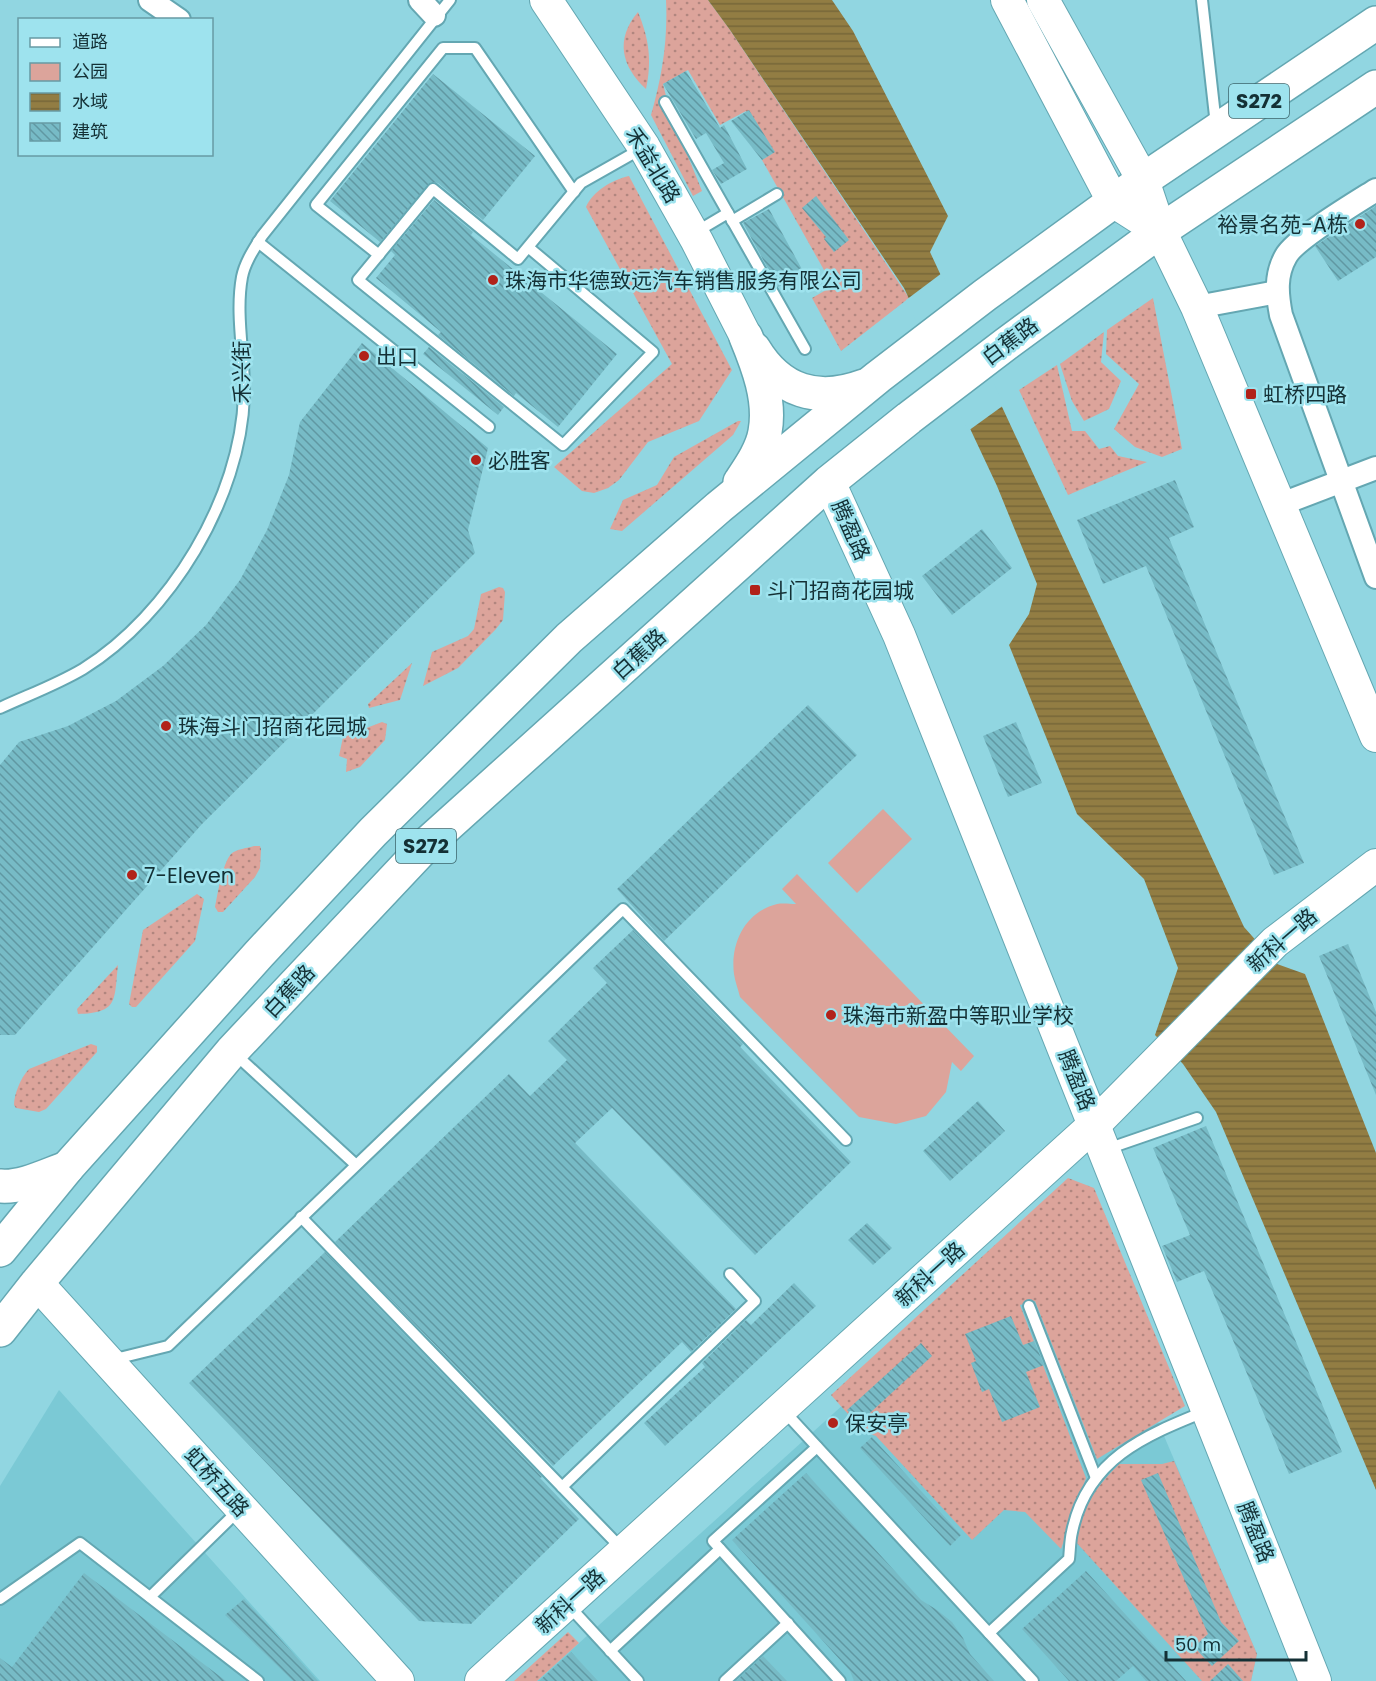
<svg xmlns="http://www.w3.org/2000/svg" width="1376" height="1681" font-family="Poppins,'Noto Sans SC',sans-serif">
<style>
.built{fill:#7bc9d5}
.green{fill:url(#green-dots)}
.pitch{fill:#dca49b}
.water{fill:url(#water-rules)}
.pier{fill:#91d6e1}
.building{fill:url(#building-back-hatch)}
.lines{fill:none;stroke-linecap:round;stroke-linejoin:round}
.lane-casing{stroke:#64a7b2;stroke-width:14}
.street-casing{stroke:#64a7b2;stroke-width:26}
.secondary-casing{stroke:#64a7b2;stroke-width:34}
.primary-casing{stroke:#64a7b2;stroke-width:36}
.lane{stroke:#fff;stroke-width:10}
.street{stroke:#fff;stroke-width:22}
.secondary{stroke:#fff;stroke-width:32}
.primary{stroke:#fff;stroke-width:33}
.poi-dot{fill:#b1221a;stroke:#9ee3ee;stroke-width:2}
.labels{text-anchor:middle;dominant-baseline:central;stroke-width:5;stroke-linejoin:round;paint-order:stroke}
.shield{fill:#9ee3ee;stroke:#3d666c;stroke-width:1.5}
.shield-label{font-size:20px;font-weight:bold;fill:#143035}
.street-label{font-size:21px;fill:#143035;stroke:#9ee3ee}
.poi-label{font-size:21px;fill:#143035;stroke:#9ee3ee;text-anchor:start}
</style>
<defs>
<pattern id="green-dots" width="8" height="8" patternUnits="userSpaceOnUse" patternTransform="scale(1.5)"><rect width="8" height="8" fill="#dca49b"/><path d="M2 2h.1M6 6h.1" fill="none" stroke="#b1867f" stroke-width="1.8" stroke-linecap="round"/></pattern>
<pattern id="water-rules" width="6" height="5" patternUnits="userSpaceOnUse" patternTransform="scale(1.5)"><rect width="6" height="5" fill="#927d43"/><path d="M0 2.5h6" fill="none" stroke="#766739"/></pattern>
<pattern id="building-back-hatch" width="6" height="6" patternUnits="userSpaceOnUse" patternTransform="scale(1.5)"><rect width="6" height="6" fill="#77bbc6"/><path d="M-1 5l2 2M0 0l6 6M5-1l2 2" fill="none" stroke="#6098a2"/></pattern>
</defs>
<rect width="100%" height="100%" fill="#91d6e1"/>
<g class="built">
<polygon points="1040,1227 1080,1239 1257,1654 1251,1681 537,1681"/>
<polygon points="59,1390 320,1681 0,1681 0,1486"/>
</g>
<g class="green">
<path d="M666,0H708L730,30L909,298L841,351L812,298L833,286L762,160L773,153L746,111L720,125L688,70L663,84L670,112L702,191L693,196L651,115C662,77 668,40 666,0Z"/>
<path d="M638,12C649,39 652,60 646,89C621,66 615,39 638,12Z"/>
<path d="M629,176L732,370L699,421L648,442L619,480L608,488L594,493L582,491L554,467L672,364L586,207C593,191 612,180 629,176Z"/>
<polygon points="1153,298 1182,449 1162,457 1135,447 1114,429 1139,384 1106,354 1107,330"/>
<polygon points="1104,332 1101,362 1121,381 1109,409 1084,421 1072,401 1060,364"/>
<polygon points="1057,365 1072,431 1085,431 1099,449 1110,446 1118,456 1147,462 1068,495 1019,390"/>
<polygon points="738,421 741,421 733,435 622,531 610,529 623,500 657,485 674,457"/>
<polygon points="499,587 503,588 505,592 503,620 496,629 458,668 423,686 432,652 468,636 474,629 481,594"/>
<polygon points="412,663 400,700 369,708 368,704"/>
<polygon points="382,722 387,724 385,740 360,767 346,772 347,759 339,756 343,737"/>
<path d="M254,846H260L261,849L260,868L255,877L223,912H218L215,907C218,893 222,865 231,854C236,849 248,848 254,846Z"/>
<polygon points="197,894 204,899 195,941 136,1007 132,1007 129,1004 143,930"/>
<path d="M118,965C114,1000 119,1013 78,1014L77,1009Z"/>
<path d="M91,1044L97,1046V1052L46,1109L39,1112L16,1108L14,1105C14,1094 21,1077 29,1069Z"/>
<polygon points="1068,1178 1094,1188 1185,1406 1097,1459 1035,1301 1020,1305 1086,1478 1061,1549 1025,1512 1004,1510 972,1540 876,1436 863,1431 831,1395"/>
<path d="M1174,1461L1257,1654L1251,1681H1202L1075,1541C1082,1507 1095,1488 1119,1464H1162Z"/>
<polygon points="568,1632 579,1643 537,1681 514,1681"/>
</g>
<g class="pitch">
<polygon points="883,809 912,839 857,893 828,863"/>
<path d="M797,874L974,1056L961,1071L952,1062L946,1092L926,1116L896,1124L859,1117L740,997C738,989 735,981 734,974C730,943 745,912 777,904C783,903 790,904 796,904L782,889Z"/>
</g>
<polygon class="water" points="708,0 832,0 853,31 948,216 930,252 1244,927 1277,964 1305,974 1376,1153 1376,1490 1216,1112 1183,1064 1155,1035 1178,968 1144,879 1077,814 1009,645 1029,614 1037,584 997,486 904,288 730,30"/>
<polygon class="pier" points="942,273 1004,405 968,431 906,300"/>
<g class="building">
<polygon points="686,71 720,128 724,125 747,169 721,184 712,170 724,163 706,133 696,139 663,84"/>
<polygon points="433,74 535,156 483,220 438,183 431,182 380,242 330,201"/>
<polygon points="749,110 775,152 762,160 731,121"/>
<polygon points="816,196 849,240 834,252 824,239 826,237 802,208"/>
<polygon points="434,200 473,232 471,235 617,354 558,427 516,393 514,396 438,335 441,332 376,278 395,255 391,251"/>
<polygon points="1376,206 1376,257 1338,281 1315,246"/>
<polygon points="769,209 804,273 778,287 743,223"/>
<polygon points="362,343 488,448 468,530 475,553 202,824 15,1035 0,1035 0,765 19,742 68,726 116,701 163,666 206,625 240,580 267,530 289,475 300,422"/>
<polygon points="429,347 504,407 498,415 423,354"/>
<polygon points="1175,480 1194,527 1169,538 1304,863 1274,875 1146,566 1103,584 1077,520"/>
<polygon points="982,529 1012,568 952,615 922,576"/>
<polygon points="808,705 857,755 664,941 617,889"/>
<polygon points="1016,722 1042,783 1008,797 983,736"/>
<polygon points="633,930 743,1044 740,1047 851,1162 755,1255 612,1108 575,1143 736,1309 691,1352 682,1342 553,1466 335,1242 509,1074 530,1096 567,1060 548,1041 607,983 593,968"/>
<polygon points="1348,944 1376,1012 1376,1095 1319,956"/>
<polygon points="978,1101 1005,1131 950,1181 923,1151"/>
<polygon points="1206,1126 1342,1452 1289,1474 1204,1271 1177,1282 1162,1246 1190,1235 1153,1148"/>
<polygon points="867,1223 892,1248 873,1265 848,1240"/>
<polygon points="325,1252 542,1477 540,1478 579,1519 471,1624 419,1621 189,1383"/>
<polygon points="794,1283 816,1306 665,1446 644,1423 705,1367 702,1363 746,1320 751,1325"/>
<polygon points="1011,1316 1023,1345 1034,1341 1044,1365 1026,1372 1040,1407 1002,1422 989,1389 982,1392 971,1363 976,1361 965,1334"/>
<polygon points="921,1343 932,1356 859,1423 847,1410"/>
<polygon points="872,1437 961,1535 950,1546 860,1448"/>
<polygon points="806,1473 921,1600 937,1610 952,1622 963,1638 970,1654 994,1681 854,1681 850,1671 732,1540"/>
<polygon points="1158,1473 1221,1622 1239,1641 1212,1666 1194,1647 1208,1634 1141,1480"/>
<polygon points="1086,1571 1186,1681 1146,1681 1133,1666 1116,1681 1069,1681 1022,1629"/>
<polygon points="84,1573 226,1681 0,1681 0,1658 12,1667"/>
<polygon points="244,1599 318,1681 293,1681 225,1615"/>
<polygon points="571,1652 598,1681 539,1681"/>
<polygon points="763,1656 787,1681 736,1681"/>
<polygon points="1228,1664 1243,1681 1210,1681"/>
</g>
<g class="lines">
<g class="lane-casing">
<g id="lane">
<polyline points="1202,0 1216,125"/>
<polyline points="665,102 805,349"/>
<polyline points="732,221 777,194"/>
<polyline points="696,232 728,213"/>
<polyline points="258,242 489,427"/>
<polyline points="528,247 653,352 563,445 358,280 433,189 518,259 581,183 641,149"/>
<polyline points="379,255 316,205 443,48 475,48 574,192"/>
<path d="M0,708C28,695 56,685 83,669C170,615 241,498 244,395C245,357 235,315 242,277C245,262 254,249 262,236L450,0"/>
<polyline points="234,1053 355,1164"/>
<polyline points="1107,1149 1197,1118"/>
<polyline points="301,1217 622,1549"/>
<polyline points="1029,1306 1096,1478"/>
<polyline points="111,1360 168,1346 623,909 846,1140"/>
<polyline points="784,1411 1033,1681"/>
<polyline points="817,1447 713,1541 840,1681"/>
<polyline points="562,1487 755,1301 730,1274"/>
<polyline points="150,1597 240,1509"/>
<polyline points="0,1599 80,1543 258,1681"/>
<polyline points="569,1606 638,1681"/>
<path d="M989,1633L1069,1559C1070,1550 1070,1540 1072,1532C1087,1459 1144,1436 1206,1411"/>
<polyline points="610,1651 720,1549"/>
<polyline points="725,1681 788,1623"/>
</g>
</g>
<g class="street-casing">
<g id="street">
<polyline points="150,0 179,20"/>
<polyline points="420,0 434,15"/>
<path d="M1376,190C1357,202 1295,239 1286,256C1275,275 1277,294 1281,315L1376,577"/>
<polyline points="1197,307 1277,292"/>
<polyline points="1279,505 1376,468"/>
</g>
</g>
<g class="secondary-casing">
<g id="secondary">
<polyline points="546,0 644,147 697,241 746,337"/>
<polyline points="1007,0 1113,201 1160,231"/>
<polyline points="1043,0 1143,180 1160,231 1197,307 1376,736"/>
<polyline points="829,482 899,635 1315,1681"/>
<polyline points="37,1283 398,1681"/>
<polyline points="481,1681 1095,1124 1275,942 1376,865"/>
</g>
</g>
<g class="primary-casing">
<g id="primary">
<path d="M754,349C780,392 818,403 864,386"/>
<path d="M740,482C750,467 762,450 765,432C771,400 758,366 746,337"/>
<path d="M0,1186C22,1188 47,1175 67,1168"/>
<polyline points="0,1250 67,1168 259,954 373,832 569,638 719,507 878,377 985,295 1143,180 1376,23"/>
<polyline points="0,1330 37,1283 232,1051 429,842 829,482 909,418 1006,344 1160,231 1376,87"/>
</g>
</g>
<use href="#lane" class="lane"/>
<use href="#street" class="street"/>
<use href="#secondary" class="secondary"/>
<use href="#primary" class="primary"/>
</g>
<g class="poi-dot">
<circle cx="1360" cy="224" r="6"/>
<circle cx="493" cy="280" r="6"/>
<circle cx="364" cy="356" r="6"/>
<rect x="1245" y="388" width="12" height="12" rx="3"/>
<circle cx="476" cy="460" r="6"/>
<rect x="749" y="584" width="12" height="12" rx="3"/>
<circle cx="166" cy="726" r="6"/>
<circle cx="132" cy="875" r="6"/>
<circle cx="831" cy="1015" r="6"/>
<circle cx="833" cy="1423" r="6"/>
</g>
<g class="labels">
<g class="shield">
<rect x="1229" y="84" width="60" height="34" rx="4.5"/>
<rect x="396" y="829" width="60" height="34" rx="4.5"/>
</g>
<g class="shield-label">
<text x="1259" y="101">S272</text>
<text x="426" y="846">S272</text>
</g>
<g class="street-label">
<text transform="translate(653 165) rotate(59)">禾益北路</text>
<text transform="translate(1010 341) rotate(-37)">白蕉路</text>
<text transform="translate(241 372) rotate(-90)">禾兴街</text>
<text transform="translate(851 530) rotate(66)">腾盈路</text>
<text transform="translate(639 654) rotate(-42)">白蕉路</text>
<text transform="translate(1282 940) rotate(-41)">新科一路</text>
<text transform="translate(289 991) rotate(-47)">白蕉路</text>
<text transform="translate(1077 1080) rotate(68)">腾盈路</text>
<text transform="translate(930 1274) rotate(-42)">新科一路</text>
<text transform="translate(217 1482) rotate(48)">虹桥五路</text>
<text transform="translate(1256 1532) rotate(68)">腾盈路</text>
<text transform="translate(570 1601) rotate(-42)">新科一路</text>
</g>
<g class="poi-label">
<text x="1348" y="224" text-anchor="end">裕景名苑-A栋</text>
<text x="505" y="280">珠海市华德致远汽车销售服务有限公司</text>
<text x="376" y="356">出口</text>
<text x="1263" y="394">虹桥四路</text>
<text x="488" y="460">必胜客</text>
<text x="767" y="590">斗门招商花园城</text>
<text x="178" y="726">珠海斗门招商花园城</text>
<text x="144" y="875">7-Eleven</text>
<text x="843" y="1015">珠海市新盈中等职业学校</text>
<text x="845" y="1423">保安亭</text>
</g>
</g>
<rect x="18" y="18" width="195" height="138" fill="#9ee3ee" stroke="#679ba4" stroke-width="1.5"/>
<rect x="30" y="38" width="30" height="9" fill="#ffffff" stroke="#679ba4" stroke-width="1.5"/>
<text x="72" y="48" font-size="18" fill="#143035">道路</text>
<rect x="30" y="63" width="30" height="18" fill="#dca49b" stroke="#679ba4" stroke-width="1.5"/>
<text x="72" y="78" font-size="18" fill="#143035">公园</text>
<rect x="30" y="93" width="30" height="18" fill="url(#water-rules)" stroke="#679ba4" stroke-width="1.5"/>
<text x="72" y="108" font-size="18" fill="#143035">水域</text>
<rect x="30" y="123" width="30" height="18" fill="url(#building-back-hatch)" stroke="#679ba4" stroke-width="1.5"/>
<text x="72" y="138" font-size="18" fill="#143035">建筑</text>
<path d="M1166 1651v9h140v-9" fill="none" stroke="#143035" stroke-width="3"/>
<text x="1175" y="1651" font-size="18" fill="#143035" stroke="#9ee3ee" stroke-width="4.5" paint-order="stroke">50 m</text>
</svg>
